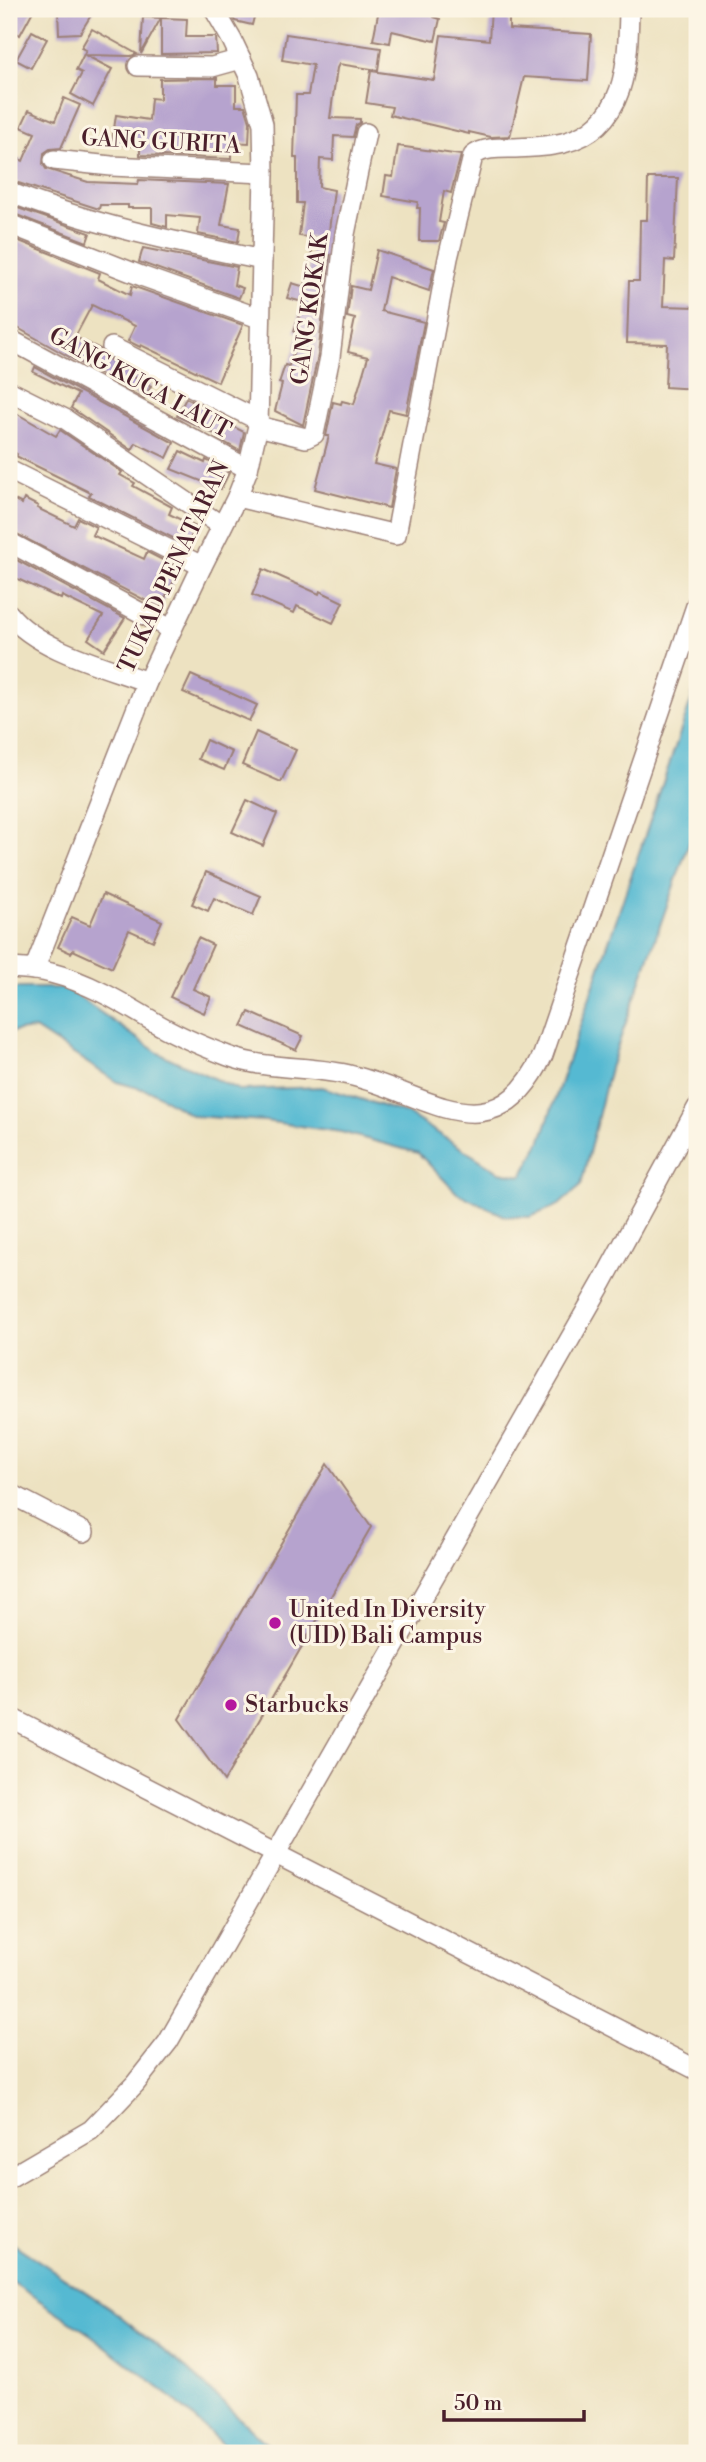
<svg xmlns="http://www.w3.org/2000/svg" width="706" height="2462" font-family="'Libre Bodoni',serif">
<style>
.water{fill:#54b9d2;stroke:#4f6c7e;stroke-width:2}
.building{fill:#b6a3ce}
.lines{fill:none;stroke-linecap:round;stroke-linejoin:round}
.minor-casing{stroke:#9c8076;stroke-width:22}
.minor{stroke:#fff;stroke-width:19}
.poi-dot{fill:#b5179e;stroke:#fcf5e5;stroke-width:2.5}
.labels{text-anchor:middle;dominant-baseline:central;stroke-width:6;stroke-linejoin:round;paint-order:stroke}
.street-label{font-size:23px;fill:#4a1f2b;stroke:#fcf5e5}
.poi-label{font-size:23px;fill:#4a1f2b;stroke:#fcf5e5;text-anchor:start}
</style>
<rect width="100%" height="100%" fill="#fcf5e5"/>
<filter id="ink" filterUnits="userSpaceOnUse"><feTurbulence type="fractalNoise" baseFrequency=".0143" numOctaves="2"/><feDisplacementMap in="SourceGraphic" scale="14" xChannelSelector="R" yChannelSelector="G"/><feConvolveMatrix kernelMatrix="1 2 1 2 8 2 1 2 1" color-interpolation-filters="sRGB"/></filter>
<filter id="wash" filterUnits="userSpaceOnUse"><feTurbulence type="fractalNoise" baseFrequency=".00686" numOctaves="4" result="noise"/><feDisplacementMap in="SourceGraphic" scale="28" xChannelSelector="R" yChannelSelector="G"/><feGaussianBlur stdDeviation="1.57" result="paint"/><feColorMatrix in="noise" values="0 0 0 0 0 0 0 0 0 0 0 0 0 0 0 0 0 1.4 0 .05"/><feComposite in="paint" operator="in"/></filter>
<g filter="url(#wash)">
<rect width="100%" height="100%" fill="#ede2c1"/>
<g class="water">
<polygon points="697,683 697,820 610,1068 581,1185 559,1205 530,1217 505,1216 457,1193 418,1153 341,1132 265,1121 193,1116 153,1092 117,1082 35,1029 9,1032 9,988 66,988 158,1053 239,1090 322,1087 408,1114 499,1172 522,1176 540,1143"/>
<polygon points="9,2241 110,2308 187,2369 276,2453 232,2453 165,2392 91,2335 9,2280"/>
</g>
<g id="blocks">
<g class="building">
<polygon points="15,9 34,9 20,35 9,28 9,21"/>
<polygon points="58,9 95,9 80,33 59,34"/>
<polygon points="228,9 256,9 252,25 235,21"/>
<polygon points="379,9 436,9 434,17 440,19 435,41 392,31 390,43 373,40"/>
<polygon points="491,9 509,9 509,29 591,34 588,81 524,77 510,136 491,137 469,132 469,134 390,115 392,107 366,103 371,71 434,80 441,35 489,40"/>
<polygon points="143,17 161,18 141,54"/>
<polygon points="161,18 187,19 186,37 216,37 217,53 161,54"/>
<polygon points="92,29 137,54 131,56 85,55 112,69 93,106 71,94 82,73 76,70 86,50 81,48"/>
<polygon points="32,31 47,39 31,68 16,60"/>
<polygon points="286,34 381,48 378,70 339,64 337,68 330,118 360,119 360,123 356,125 353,137 334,136 333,160 320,159 319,187 334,190 326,255 330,255 318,355 303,425 275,411 282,384 279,383 285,365 289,366 299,333 294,332 303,302 287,298 292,283 305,287 314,238 299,236 303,203 297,203 297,158 294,158 296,95 308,95 313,65 282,60"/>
<polygon points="217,78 217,85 236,85 236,106 245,106 250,122 249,143 231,142 231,159 140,155 140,147 112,143 116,115 149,120 151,98 160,99 160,79"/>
<polygon points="64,98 80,105 61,148 50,149 44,153 43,164 46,169 88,182 138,184 139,180 229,184 221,225 240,228 238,242 198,234 200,218 167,215 167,227 152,223 152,208 128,208 128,205 100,205 99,209 9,180 9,154 23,161 35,133 21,127 29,110 55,121"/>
<polygon points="398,146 461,155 451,193 444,191 439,222 444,223 439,241 419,241 420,208 417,208 418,202 383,196 386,176 393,177"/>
<polygon points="648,178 678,178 674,261 665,260 663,306 697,307 696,389 665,387 667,344 627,343 629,281 639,281 640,220 647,220"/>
<polygon points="9,205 90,233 87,242 9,212"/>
<polygon points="9,237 100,273 98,279 130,295 132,286 243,325 218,382 141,345 140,347 128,341 135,326 92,305 75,337 100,349 106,358 129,369 127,374 151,386 144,399 9,323"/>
<polygon points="143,248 237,267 234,285 243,288 239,298 139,262"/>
<polygon points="377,250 434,269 429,291 388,277 381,311 424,322 406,414 389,410 374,464 396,469 389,508 315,489 329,436 326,436 333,402 341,404 342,401 354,404 368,357 348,352 355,319 347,317 351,286 368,290"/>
<polygon points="35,367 174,443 167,458 136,443 132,450 71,408 78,394 33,372"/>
<polygon points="186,398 220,415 220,420 244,432 240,451 217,438 217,435 177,416"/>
<polygon points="14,412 56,436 60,430 122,472 120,475 135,483 133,486 172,507 169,514 196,527 187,545 89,496 91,493 16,456 17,454 9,449 9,422"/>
<polygon points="180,451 205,463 206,460 229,473 221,489 171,469"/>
<polygon points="9,497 22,504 24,499 38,506 37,508 74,526 78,518 96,527 92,535 144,559 147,552 180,569 160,608 9,530"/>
<polygon points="9,556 125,618 104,650 88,639 103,616 62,596 61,599 9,575"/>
<polygon points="263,569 319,594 320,591 343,602 333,623 297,606 294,613 252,595"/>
<polygon points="191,675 257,705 249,721 183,692"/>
<polygon points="256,732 296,750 281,782 242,765"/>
<polygon points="206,740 232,752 224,770 198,759"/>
<polygon points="247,800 277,814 263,846 232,832"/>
<polygon points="206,872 261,896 253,915 214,898 208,911 192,904"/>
<polygon points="103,894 162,921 153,941 129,930 112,968 73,950 71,953 58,947 72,917 90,925"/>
<polygon points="198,938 213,945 193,989 211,997 204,1013 170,997"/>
<polygon points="249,1012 303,1036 296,1050 242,1026"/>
<polygon points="327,1464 371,1527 224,1781 179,1719"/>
</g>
</g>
</g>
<g filter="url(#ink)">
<use href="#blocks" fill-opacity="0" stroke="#9c8076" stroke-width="2"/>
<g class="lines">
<g class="minor-casing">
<g id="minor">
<polyline points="138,66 212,67 241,59"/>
<polyline points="54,160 111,166 264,173"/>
<path d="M9,192C91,225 176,242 262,260"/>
<polyline points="9,224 144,277 259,318"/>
<polyline points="9,339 248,469"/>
<polyline points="112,347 258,420"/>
<polyline points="9,391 65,419 222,526"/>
<polyline points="258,426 306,438 314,434 330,357 345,234 366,133"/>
<polyline points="9,470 202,566"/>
<path d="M237,497L396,535L448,258L473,156C483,147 501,148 515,148C531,147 548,147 563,143C627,127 628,62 629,9"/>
<polyline points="9,542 171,629"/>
<path d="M9,614C38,650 104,666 147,682"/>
<path d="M9,968C23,969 37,969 51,973C87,982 119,1001 151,1020C175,1035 202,1046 228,1056C268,1071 312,1065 353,1076C429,1094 494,1158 543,1055L697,603"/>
<polyline points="34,970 147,682 202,566 237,497 248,469 258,426 264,173 263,124 249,76 232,40 214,9"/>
<polyline points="9,1493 84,1532"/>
<polyline points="9,1717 697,2070"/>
<polyline points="9,2178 91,2130 135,2084 168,2042 602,1283 697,1108"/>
</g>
</g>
<use href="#minor" class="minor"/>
</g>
</g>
<g class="poi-dot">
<circle cx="275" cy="1623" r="7"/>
<circle cx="231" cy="1705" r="7"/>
</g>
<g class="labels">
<g class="street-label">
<text transform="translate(161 142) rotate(3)">GANG GURITA</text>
<text transform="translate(310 309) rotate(-82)">GANG KOKAK</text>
<text transform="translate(140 383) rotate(29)">GANG KUCA LAUT</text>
<text transform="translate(174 567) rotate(-65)">TUKAD PENATARAN</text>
</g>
<g class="poi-label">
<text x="289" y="1610">United In Diversity<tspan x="289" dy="26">(UID) Bali Campus</tspan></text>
<text x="245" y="1705">Starbucks</text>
</g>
</g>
<rect width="706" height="2462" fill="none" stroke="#fcf5e5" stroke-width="35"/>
<path d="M444 2410v10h140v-10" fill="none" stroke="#4a1f2b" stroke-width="3.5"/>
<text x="454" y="2410" font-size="21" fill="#4a1f2b" stroke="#fcf5e5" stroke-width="5" paint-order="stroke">50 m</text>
</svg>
